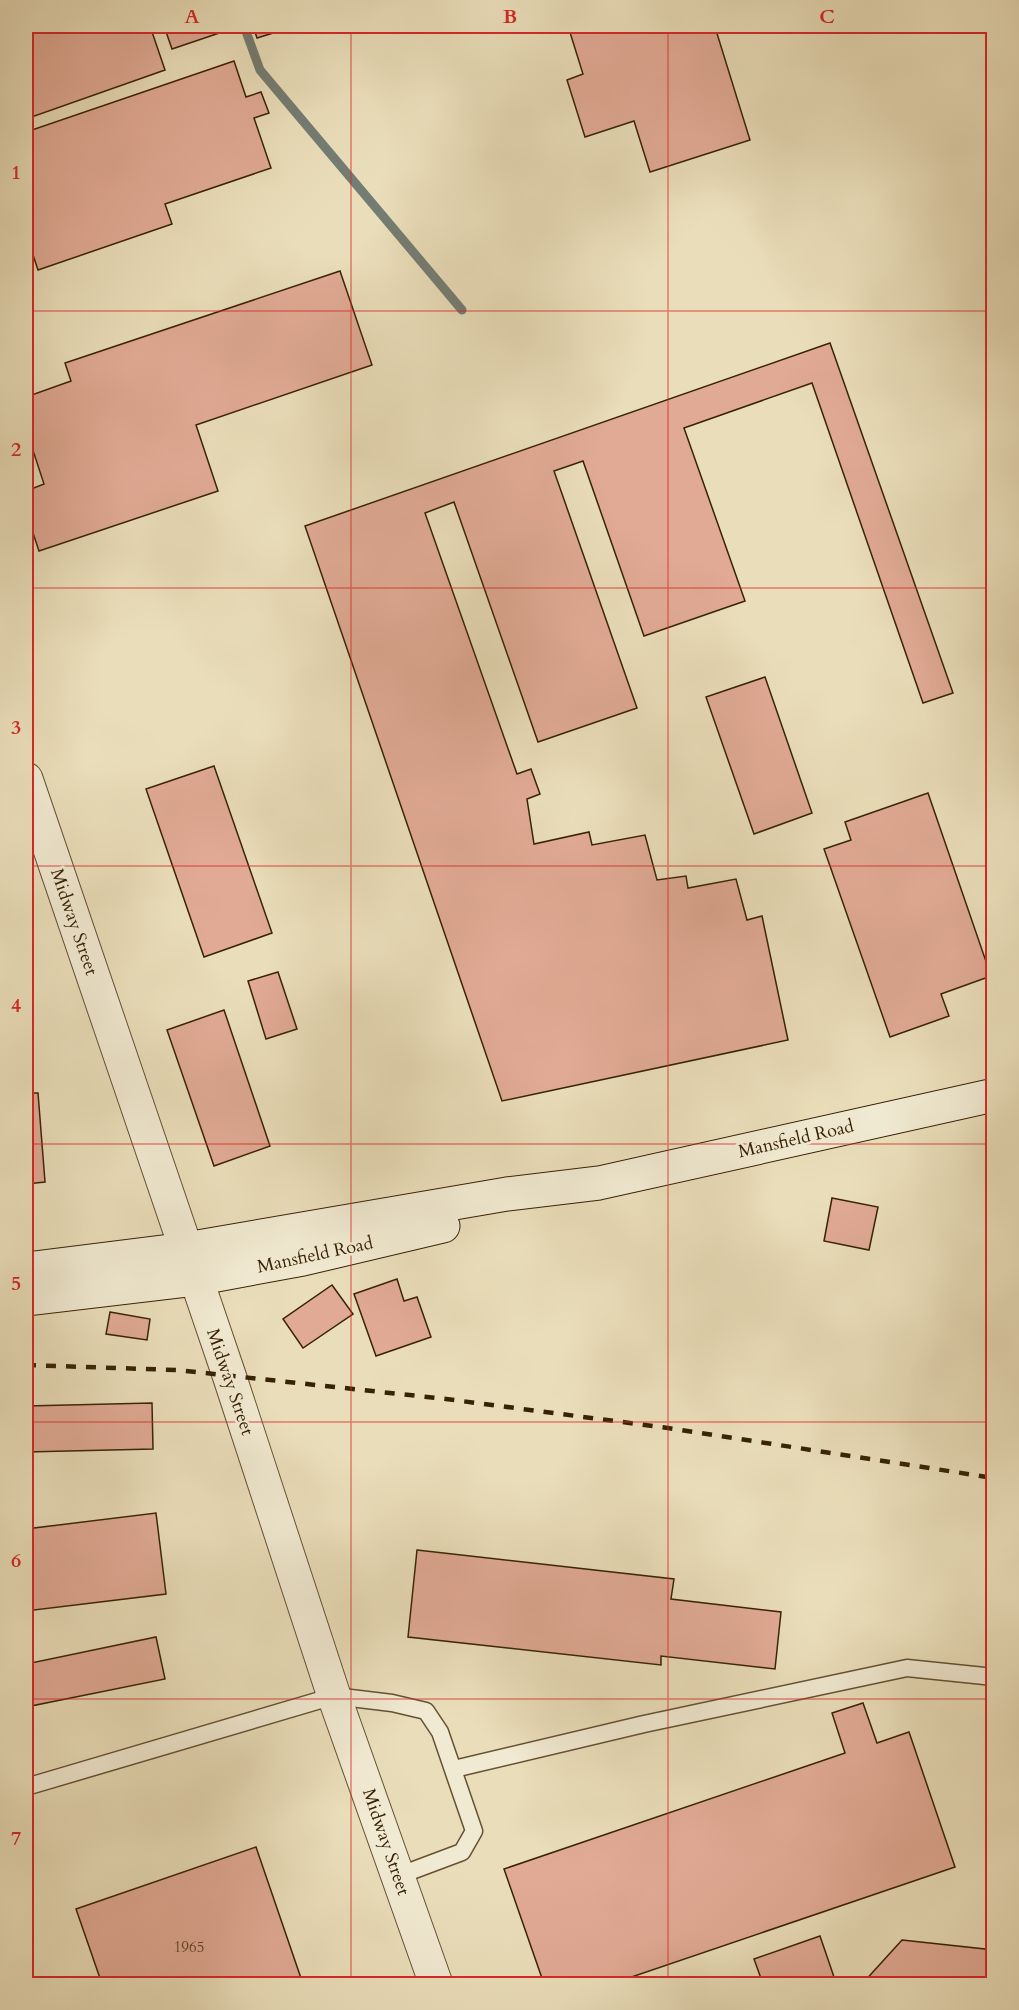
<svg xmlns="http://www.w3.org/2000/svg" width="1019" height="2010" font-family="Cardo,serif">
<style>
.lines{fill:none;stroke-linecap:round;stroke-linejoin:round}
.stream{stroke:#747d73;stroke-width:9}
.building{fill:#e1aa95;stroke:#372206;stroke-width:1.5}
.service-casing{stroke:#645133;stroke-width:19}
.tertiary-casing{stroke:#645133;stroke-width:35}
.secondary-casing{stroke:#372206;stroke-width:35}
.service{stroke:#f1ead2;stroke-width:16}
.tertiary{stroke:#f1ead2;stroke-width:33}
.secondary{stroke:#f1ead2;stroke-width:33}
.rail{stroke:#372206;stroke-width:4.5;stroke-dasharray:10 10;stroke-linecap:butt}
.grid{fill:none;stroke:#d62828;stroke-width:1.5;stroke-opacity:0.55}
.labels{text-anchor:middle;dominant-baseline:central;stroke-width:5;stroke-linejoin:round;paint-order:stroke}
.number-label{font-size:15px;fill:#62442a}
.street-label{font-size:18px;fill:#372206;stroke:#f1ead2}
.neatline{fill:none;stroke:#d62828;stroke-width:2}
.grid-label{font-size:20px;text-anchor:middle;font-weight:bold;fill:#d62828}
</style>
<rect width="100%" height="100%" fill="#eadeba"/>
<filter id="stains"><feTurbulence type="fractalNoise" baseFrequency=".00333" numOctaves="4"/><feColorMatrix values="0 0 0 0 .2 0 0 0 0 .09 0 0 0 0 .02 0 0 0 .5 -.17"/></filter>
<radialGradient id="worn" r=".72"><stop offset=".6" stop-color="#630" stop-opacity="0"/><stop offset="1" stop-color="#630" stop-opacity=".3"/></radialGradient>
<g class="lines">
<polyline class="stream" points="244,26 260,70 462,310"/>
</g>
<g class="building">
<polygon points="26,26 150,26 165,70 26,119"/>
<polygon points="164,26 240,26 172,49"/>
<polygon points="253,26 296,26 257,38"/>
<polygon points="568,26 719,26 715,27 750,140 650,172 634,121 585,137 567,80 583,74"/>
<polygon points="234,61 246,97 261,92 269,113 254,118 271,168 165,204 172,224 38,270 32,252 26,254 26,132"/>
<polygon points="340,271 372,365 196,425 218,491 39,551 26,512 26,491 44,484 26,429 26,397 71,381 65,363"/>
<polygon points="830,343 953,693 923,703 812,383 684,428 745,601 644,636 583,461 554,471 637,708 538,742 454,502 425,513 517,774 531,769 540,794 527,799 534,844 589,832 592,845 645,835 657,880 686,876 688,888 736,879 747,920 762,916 788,1040 502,1101 305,526"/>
<polygon points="765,677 812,813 754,834 706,697"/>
<polygon points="214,766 272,933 204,957 146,789"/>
<polygon points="928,793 991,976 941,994 949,1016 890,1037 824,849 851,840 845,822"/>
<polygon points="278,972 297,1029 266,1039 248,981"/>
<polygon points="224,1010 270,1146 214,1166 167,1030"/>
<polygon points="26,1093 38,1093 45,1182 26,1184"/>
<polygon points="832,1198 878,1207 869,1250 824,1241"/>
<polygon points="397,1279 404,1301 417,1297 431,1337 376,1356 354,1294"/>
<polygon points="332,1285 353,1314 303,1348 283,1319"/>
<polygon points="110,1312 150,1319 147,1340 106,1334"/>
<polygon points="152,1403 153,1449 26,1452 26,1406"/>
<polygon points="156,1513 166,1594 26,1611 26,1529"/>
<polygon points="417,1550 674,1579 671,1599 781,1612 775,1669 661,1656 661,1665 408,1637"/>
<polygon points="156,1637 165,1679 26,1707 26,1664"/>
<polygon points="863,1703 877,1743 909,1732 955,1867 611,1984 544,1984 504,1869 845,1753 832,1713"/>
<polygon points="256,1847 303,1984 102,1984 76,1909"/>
<polygon points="820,1936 834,1977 811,1984 763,1984 754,1959"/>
<polygon points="902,1940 994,1950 994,1984 862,1984"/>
</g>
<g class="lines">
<g class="service-casing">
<g id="service">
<polyline points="454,1769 644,1724 907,1668 994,1677"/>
<polyline points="26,1787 334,1696 392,1703 426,1711 440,1732 474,1831 462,1852 398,1876"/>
</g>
</g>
<g class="tertiary-casing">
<polyline id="tertiary" points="26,779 229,1375 334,1696 436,1984"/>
</g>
<g class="secondary-casing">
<g id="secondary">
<polyline points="26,1269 186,1249 507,1194 599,1183 994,1095"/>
<polyline points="26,1299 195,1279 303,1259 443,1226"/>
</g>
</g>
<use href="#service" class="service"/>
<use href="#tertiary" class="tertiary"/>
<use href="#secondary" class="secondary"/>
<polyline class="rail" points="26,1365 177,1370 446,1399 668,1428 994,1478"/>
</g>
<path class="grid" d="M351,26V1984M668,26V1984M26,311H994M26,588H994M26,866H994M26,1144H994M26,1422H994M26,1699H994"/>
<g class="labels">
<g class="number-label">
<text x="189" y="1947">1965</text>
</g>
<g class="street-label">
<text transform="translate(74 922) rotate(71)">Midway Street</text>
<text transform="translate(796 1139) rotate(-13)">Mansfield Road</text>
<text transform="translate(315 1255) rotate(-12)">Mansfield Road</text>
<text transform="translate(230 1382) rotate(71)">Midway Street</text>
<text transform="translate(386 1842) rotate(71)">Midway Street</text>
</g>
</g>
<rect width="1019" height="2010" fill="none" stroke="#eadeba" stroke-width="66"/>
<rect x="33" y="33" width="953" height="1944" class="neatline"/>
<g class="grid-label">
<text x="192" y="23">A</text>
<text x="510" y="23">B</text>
<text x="827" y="23">C</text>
<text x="16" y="179">1</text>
<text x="16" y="456">2</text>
<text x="16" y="734">3</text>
<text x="16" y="1012">4</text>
<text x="16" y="1290">5</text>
<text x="16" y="1567">6</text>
<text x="16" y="1845">7</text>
</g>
<rect width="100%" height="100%" filter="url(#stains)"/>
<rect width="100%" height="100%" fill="url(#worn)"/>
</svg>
